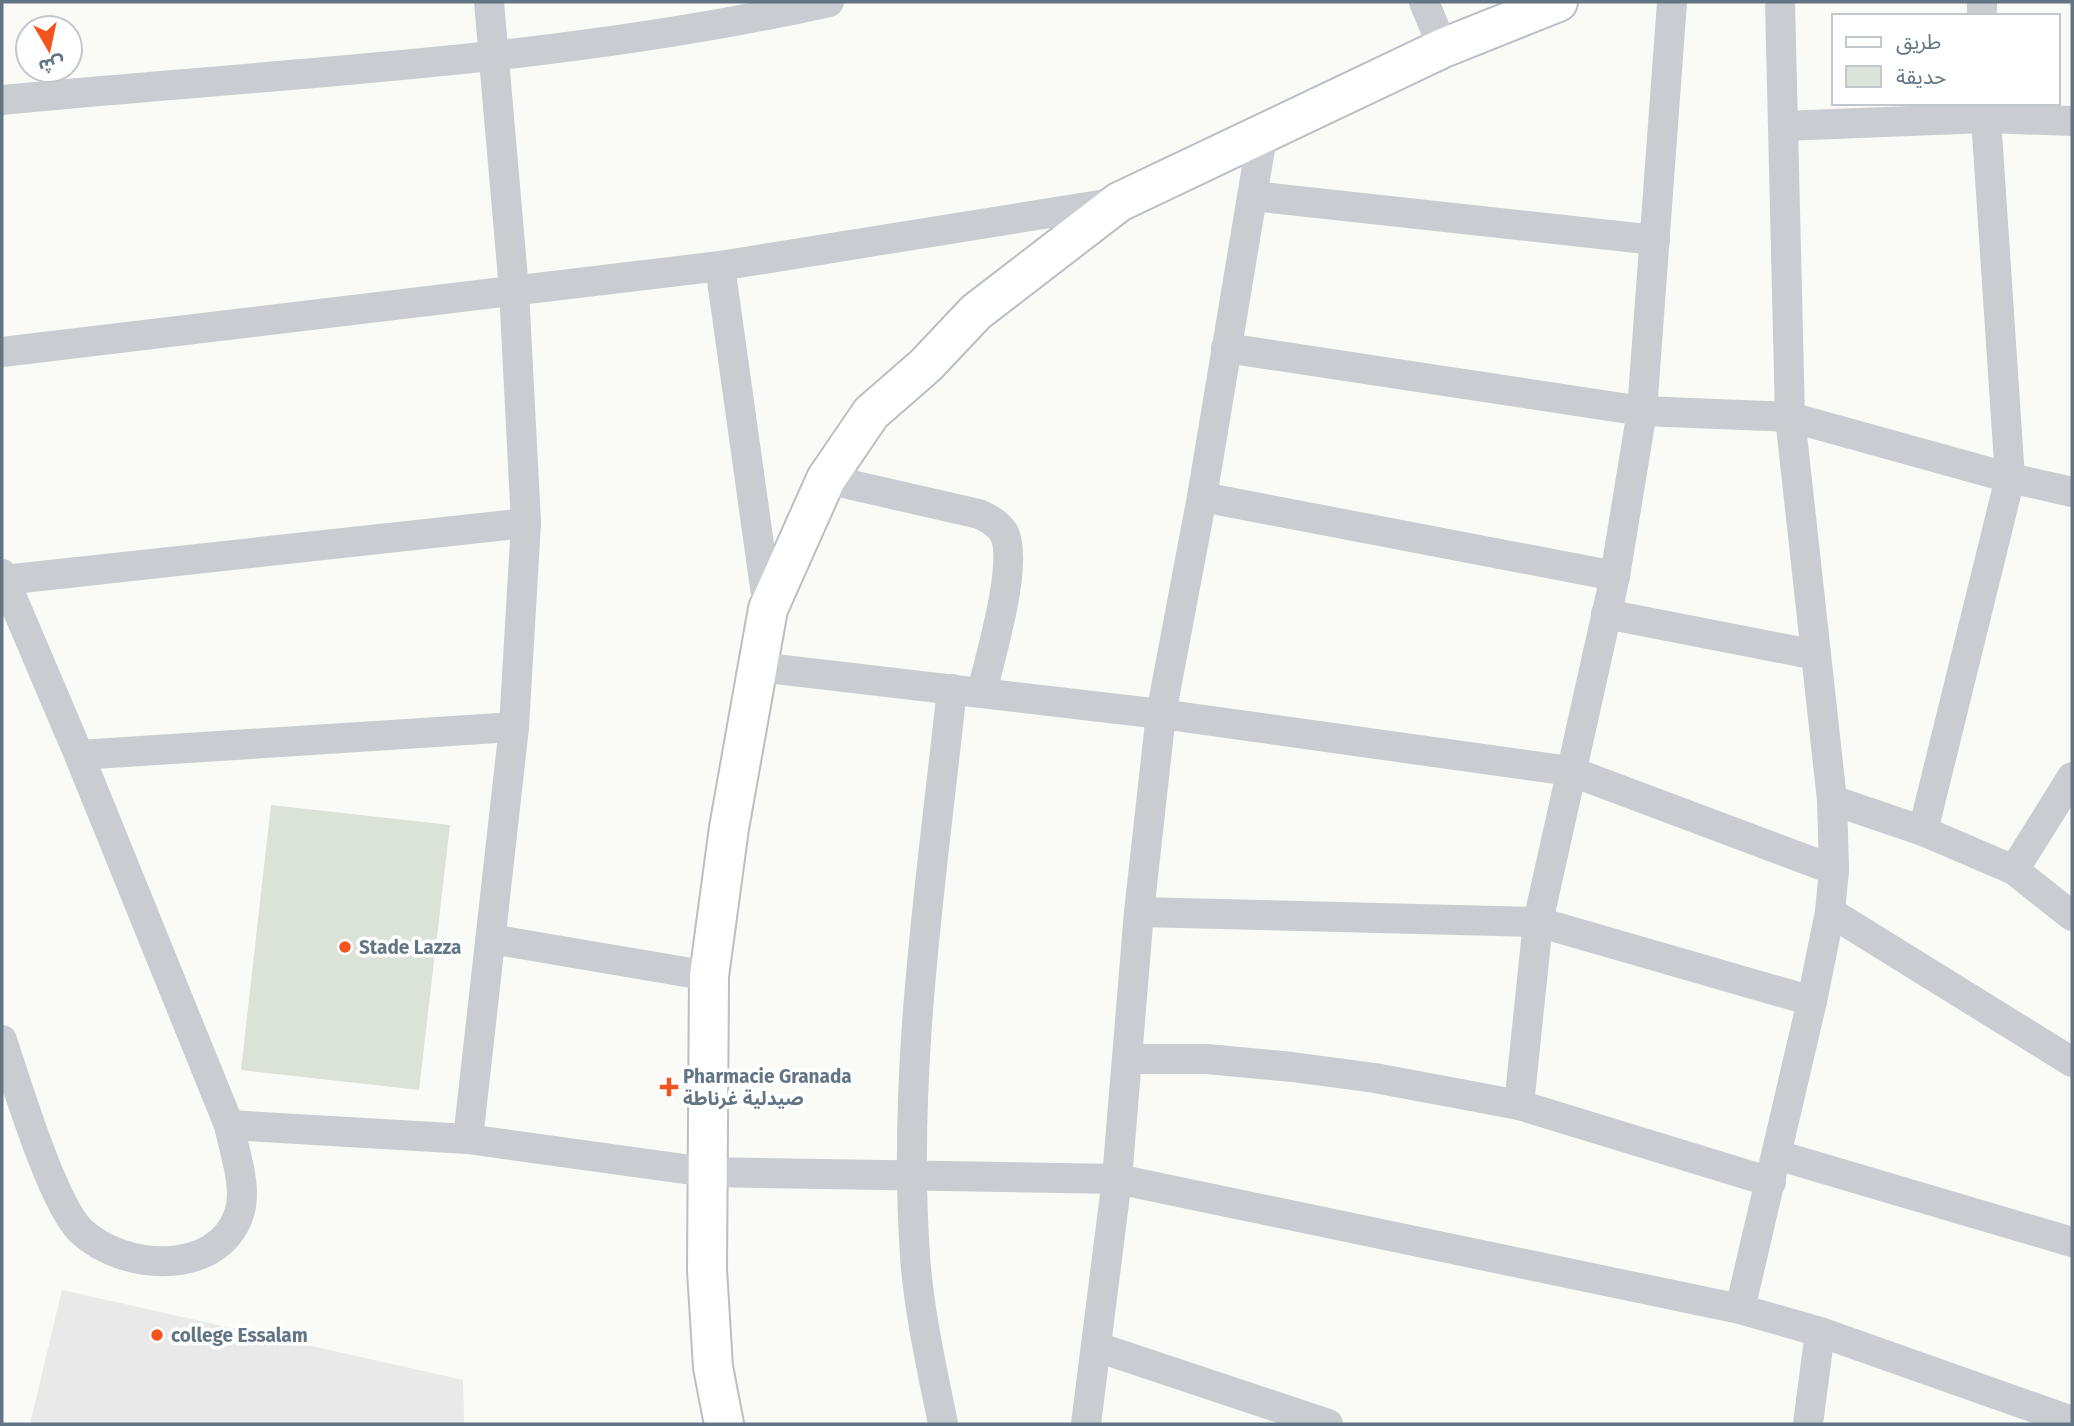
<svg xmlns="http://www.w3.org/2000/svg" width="2074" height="1426" font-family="'Fira Sans','Noto Sans Arabic',sans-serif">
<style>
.built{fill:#e8e9e8}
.green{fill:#dbe2d8}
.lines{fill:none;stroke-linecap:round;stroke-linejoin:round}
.secondary-casing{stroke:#b9bfc4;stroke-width:42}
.street{stroke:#c9cdd1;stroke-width:30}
.secondary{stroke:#fff;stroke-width:38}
.poi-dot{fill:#f3541d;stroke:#fff;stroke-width:2.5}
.labels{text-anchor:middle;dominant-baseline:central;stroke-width:7;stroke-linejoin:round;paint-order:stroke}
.poi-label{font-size:19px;font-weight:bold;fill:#627585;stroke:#fff;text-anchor:start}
</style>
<rect width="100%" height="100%" fill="#fafaf7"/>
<polygon class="built" points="62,1290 463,1380 464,1424 30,1424"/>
<polygon class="green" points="271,805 450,825 419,1090 241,1070"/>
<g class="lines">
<g class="secondary-casing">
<polyline id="secondary" points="724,1424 713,1367 707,1270 709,976 729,828 768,609 826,479 871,413 926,365 976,312 1119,202 1443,48 1558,2"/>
</g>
<g class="street">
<polyline points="1424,2 1443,48"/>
<polyline points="1982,2 1982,16"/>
<path d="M2,100C278,73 557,63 829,2"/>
<polyline points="1783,126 1986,118 2072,121"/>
<polyline points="1253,196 1655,240"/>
<polyline points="720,266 768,609"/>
<polyline points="1226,348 1642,411 1790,417 2010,478 2072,492"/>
<polyline points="2,352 720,266 1118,202"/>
<path d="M826,479L979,514C989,519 998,523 1004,533C1019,563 990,657 982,692"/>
<polyline points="1202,497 1615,576"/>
<path d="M2,574L79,755L229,1125C234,1151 248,1187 239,1214C217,1278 122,1270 81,1231C53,1205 16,1082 2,1040"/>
<polyline points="4,580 526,523"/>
<polyline points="1606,614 1816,655"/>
<polyline points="758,667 1161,714 1570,771 1834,870"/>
<polyline points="79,755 514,727"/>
<polyline points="1832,800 1923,831 2014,870 2072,916"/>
<polyline points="1923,831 2010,478 1985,103"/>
<polyline points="2014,870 2072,777"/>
<polyline points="1139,912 1538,922 1812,1001"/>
<polyline points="1830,912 2072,1062"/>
<polyline points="491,939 709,976"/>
<polyline points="1129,1059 1207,1059 1292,1067 1375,1078 1519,1105 1771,1182"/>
<polyline points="1519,1105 1538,922 1615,576 1642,411 1672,2"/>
<polyline points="229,1125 468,1139 706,1172 1117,1179 1740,1309 1820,1332 2072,1421"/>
<polyline points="468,1139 514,727 526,523 514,290 489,2"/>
<polyline points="1777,1155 2072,1242"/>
<polyline points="1740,1309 1812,1001 1830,912 1834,870 1832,800 1790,417 1780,2"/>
<polyline points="1097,1347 1328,1424"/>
<path d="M943,1424C932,1369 919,1312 915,1256C902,1067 932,877 952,689"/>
<polyline points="1086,1424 1117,1179 1139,912 1161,714 1202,497 1263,131"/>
<polyline points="1808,1424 1820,1332"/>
</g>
<use href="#secondary" class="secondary"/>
</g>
<g class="poi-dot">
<circle cx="345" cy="947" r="7"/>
<path d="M665.5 1076.5h7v7h7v7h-7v7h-7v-7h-7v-7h7z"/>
<circle cx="157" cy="1335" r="7"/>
</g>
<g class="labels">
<g class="poi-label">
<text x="359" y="947">Stade Lazza</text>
<text x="683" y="1076">Pharmacie Granada<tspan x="683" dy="22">صيدلية غرناطة</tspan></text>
<text x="171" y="1335">college Essalam</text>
</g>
</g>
<rect width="2074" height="1426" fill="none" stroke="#627585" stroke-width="7"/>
<rect x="1832" y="14" width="228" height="91" fill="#ffffff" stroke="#c0c8ce" stroke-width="2"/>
<rect x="1846" y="37" width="35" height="10" fill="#ffffff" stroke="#c0c8ce" stroke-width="2"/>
<text x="1896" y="49" font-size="21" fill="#627585">طريق</text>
<rect x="1846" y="66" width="35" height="21" fill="#dbe2d8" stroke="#c0c8ce" stroke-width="2"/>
<text x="1896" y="84" font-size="21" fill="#627585">حديقة</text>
<g transform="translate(49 49) rotate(171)"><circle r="33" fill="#ffffff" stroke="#c0c8ce" stroke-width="2"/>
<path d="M0-5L12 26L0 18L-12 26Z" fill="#f3541d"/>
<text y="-10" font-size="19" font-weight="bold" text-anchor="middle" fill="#627585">ش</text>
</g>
</svg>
